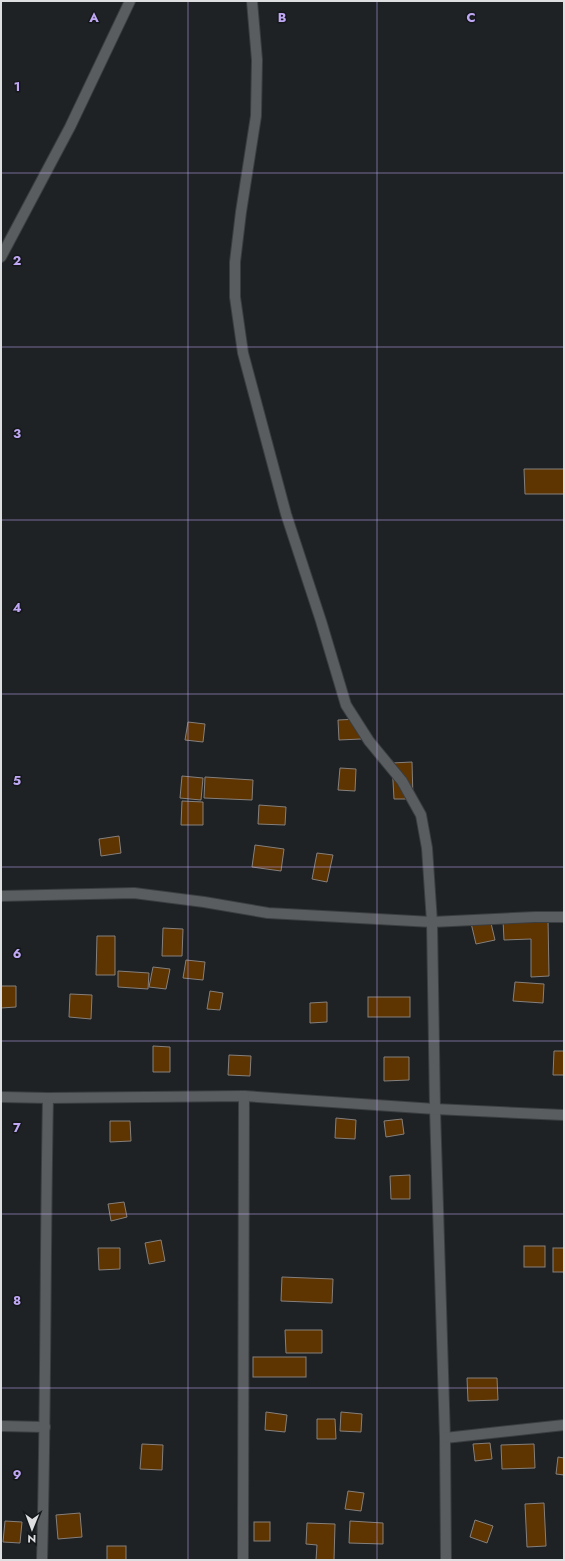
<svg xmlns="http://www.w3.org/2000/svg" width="565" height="1561" font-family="Jost,sans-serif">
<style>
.building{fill:#5e3400;stroke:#85807d}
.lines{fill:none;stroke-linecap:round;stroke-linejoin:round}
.street-casing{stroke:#3b3e41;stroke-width:12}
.street{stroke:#595d60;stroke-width:10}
.grid{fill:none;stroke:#c0a8f4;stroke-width:1;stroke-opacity:0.55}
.grid-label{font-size:13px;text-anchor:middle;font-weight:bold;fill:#c0a8f4;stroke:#15181b;stroke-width:3;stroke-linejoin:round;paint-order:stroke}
</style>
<rect width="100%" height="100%" fill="#1e2225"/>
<g class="building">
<polygon points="524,469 564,469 564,494 525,494"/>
<polygon points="360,719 361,739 339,740 338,720"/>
<polygon points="188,722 205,724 203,742 185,740"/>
<polygon points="412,762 413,799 394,799 392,763"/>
<polygon points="340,768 356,769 355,791 338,790"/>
<polygon points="182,776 203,778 201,800 180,798"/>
<polygon points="205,777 253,780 252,800 204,798"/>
<polygon points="182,801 203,802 203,825 181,825"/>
<polygon points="259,805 286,807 285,825 258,824"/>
<polygon points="119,836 121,853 101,856 99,839"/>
<polygon points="255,845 284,849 281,871 252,867"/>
<polygon points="317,853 333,855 327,882 312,879"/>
<polygon points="490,919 495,940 476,944 471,923"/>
<polygon points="548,919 549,976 531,977 531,939 504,940 503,920"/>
<polygon points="163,928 183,929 182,956 162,956"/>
<polygon points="97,936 115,936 115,975 96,975"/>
<polygon points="186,960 205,962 203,980 183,978"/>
<polygon points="153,967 170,969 166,989 149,987"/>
<polygon points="118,971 149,973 148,989 118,987"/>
<polygon points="515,982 544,984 543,1003 513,1001"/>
<polygon points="1,986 16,986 16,1007 1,1008"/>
<polygon points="210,991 223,993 220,1010 207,1009"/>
<polygon points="70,994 92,995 91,1019 69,1017"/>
<rect x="368" y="997" width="42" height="20"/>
<polygon points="327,1002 327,1022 310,1023 310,1003"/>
<polygon points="153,1046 170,1047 170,1072 153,1072"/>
<polygon points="554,1051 564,1051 564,1075 553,1075"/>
<polygon points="229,1055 251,1056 250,1076 228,1075"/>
<polygon points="384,1057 409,1057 409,1080 384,1081"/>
<polygon points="336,1118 356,1120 355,1139 335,1138"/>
<polygon points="402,1119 404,1134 386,1137 384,1121"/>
<polygon points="110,1121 130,1121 131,1141 110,1142"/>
<polygon points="410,1175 410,1199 391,1199 390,1176"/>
<polygon points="124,1202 127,1217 111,1221 108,1204"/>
<polygon points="161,1240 165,1261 149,1264 145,1243"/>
<rect x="524" y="1246" width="21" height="21"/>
<polygon points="98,1248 120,1248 120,1269 99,1270"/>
<rect x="553" y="1248" width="11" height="24"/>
<polygon points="282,1277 333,1279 332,1303 281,1301"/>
<polygon points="285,1330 322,1330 322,1353 286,1353"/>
<rect x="253" y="1357" width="53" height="20"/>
<polygon points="467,1378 497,1378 498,1400 468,1401"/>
<polygon points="266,1412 287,1415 285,1432 265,1430"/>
<polygon points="341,1412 362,1414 361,1432 340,1431"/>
<polygon points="317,1419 335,1419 336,1439 317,1439"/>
<polygon points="490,1443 492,1459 475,1461 473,1444"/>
<polygon points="142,1444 163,1445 162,1470 140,1469"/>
<polygon points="534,1444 535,1468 502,1469 501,1445"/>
<polygon points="558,1457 564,1458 564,1475 556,1474"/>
<polygon points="348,1491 364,1493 361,1511 345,1509"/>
<polygon points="544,1503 546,1546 527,1547 525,1504"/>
<polygon points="80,1513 82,1537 58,1539 56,1515"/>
<polygon points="475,1520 493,1526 487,1543 470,1537"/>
<polygon points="5,1521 22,1522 20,1543 3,1542"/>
<polygon points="350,1521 383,1523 383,1544 349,1543"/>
<rect x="254" y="1522" width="16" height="19"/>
<polygon points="307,1523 335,1524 334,1560 316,1560 317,1545 306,1544"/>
<rect x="107" y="1546" width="19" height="14"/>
</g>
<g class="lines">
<g class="street-casing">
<g id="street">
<polyline points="252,1 257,60 256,116 241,212 235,262 235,297 243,353 286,514 321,621 346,705 369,741 402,781 421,815 427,848 432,922 435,1109 445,1438 446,1560"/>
<polyline points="1,257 70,127 130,1"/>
<polyline points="1,896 134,893 204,902 268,913 432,922 535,917 564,917"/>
<polyline points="1,1097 48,1098 244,1096 435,1109 564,1115"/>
<polyline points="1,1426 45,1427"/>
<polyline points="445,1438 564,1425"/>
<path d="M42,1560C46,1406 45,1252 48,1098"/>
<polyline points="243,1560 244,1096"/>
</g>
</g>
<use href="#street" class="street"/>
</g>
<path class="grid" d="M188,1V1560M377,1V1560M1,173H564M1,347H564M1,520H564M1,694H564M1,867H564M1,1041H564M1,1214H564M1,1388H564"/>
<g class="grid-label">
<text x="94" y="22">A</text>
<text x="282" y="22">B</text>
<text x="471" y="22">C</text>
<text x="17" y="91">1</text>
<text x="17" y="265">2</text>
<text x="17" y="438">3</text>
<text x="17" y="612">4</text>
<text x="17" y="785">5</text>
<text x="17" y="958">6</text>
<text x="17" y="1132">7</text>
<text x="17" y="1305">8</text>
<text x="17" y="1479">9</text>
</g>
<rect width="565" height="1561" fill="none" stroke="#dddfe1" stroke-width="4"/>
<g transform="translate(32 1529) rotate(181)" stroke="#15181b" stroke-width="3" paint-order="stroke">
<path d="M0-3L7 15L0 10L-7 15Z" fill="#dddfe1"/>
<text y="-6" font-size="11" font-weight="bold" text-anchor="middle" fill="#dddfe1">N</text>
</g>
</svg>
